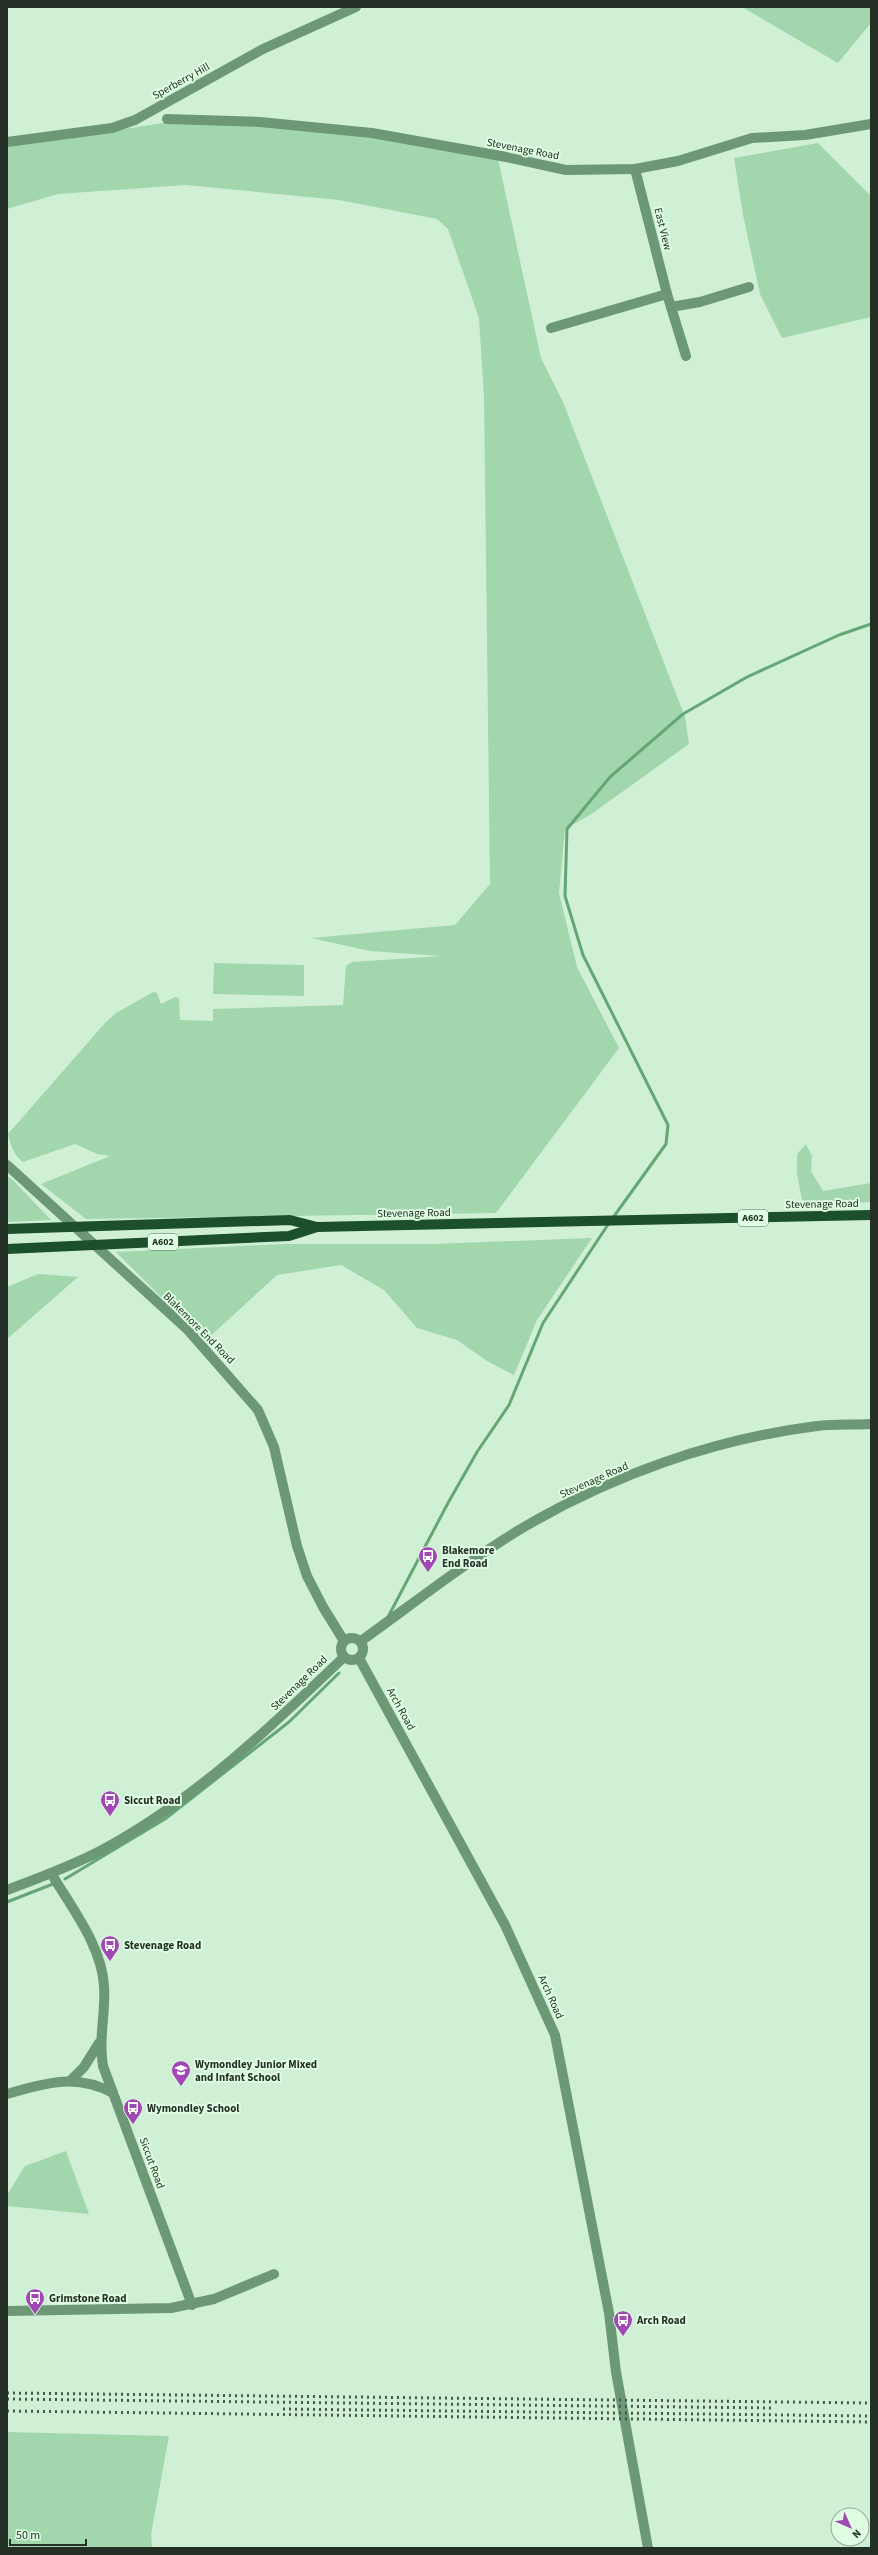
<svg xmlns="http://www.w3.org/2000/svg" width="878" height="2555" font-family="'Source Sans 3',sans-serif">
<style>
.green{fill:#a2d6ad}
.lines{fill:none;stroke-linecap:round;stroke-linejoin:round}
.stream{stroke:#65a675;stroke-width:3}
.minor{stroke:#6c9875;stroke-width:10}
.major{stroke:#1c4f2c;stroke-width:10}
.rail{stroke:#47574a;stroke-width:3;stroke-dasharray:2 4;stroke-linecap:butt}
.labels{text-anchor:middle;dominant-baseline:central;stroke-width:4;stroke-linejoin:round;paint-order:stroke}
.shield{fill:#defde3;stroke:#5c6e5f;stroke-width:1}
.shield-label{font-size:10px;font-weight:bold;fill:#243026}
.street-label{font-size:11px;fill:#243026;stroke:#defde3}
.poi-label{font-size:11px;font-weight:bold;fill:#243026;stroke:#defde3;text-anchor:start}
</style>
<rect width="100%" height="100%" fill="#d0f0d6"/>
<g class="green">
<polygon points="742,7 871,7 871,23 838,63"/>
<path d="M163,123L260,126L379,137L498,159L541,358L563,402L685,717L689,744L590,815L565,829L559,893L577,967L619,1048L496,1213L86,1219L41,1184L110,1156L97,1154L75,1144L23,1162C13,1154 11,1146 8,1134L105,1023L116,1013L153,992L157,993L161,1004L175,997L179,998L180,1020L213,1021V1009L343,1005L346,966L352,962L442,956L370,951L311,938L455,925L490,884L484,398L479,318L448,229L437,219L339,200L186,185L58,194L7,209V147Z"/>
<polygon points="818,143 871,196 871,317 782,338 760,294 743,215 734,158"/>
<polygon points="214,963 304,965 304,996 213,994"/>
<polygon points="806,1144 812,1156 811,1171 823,1191 871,1183 871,1202 803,1205 797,1174 797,1154"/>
<polygon points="7,1176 13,1180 51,1220 7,1222"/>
<polygon points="592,1238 537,1320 514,1375 487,1361 457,1340 417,1328 384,1290 341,1265 277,1275 205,1341 116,1252 285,1244 432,1244"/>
<polygon points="38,1274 78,1277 7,1339 7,1287"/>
<polygon points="66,2151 89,2214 7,2206 7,2195 25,2166"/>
<polygon points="7,2432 169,2436 151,2534 152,2548 7,2548"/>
</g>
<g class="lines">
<g class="stream">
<polyline points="612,1219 666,1144 668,1125 583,955 565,896 567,829 610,777 683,714 747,677 839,635 871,624"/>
<polyline points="388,1617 448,1503 477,1452 509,1405 543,1323 609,1223"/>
<polyline points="65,1879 165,1819 289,1722 339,1673"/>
<polyline points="7,1902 53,1884"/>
</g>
<g class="minor">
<polyline points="167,119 260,122 372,133 501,156 566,170 635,169 678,161 752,138 805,135 871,124"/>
<polyline points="7,142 112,128 135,120 263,49 356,7"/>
<polyline points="635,169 667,294 686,356"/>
<polyline points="671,307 700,302 749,287"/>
<polyline points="551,328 667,294"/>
<polyline points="7,1165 187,1329 258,1410 274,1447 297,1546 307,1576 323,1607 344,1641"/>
<circle cx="352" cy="1649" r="11"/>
<path d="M361,1641C414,1603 467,1561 524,1527C613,1475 714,1439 817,1426C834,1424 853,1425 871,1424"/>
<polyline points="359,1658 505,1925 555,2035 609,2313 616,2372 648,2548"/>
<path d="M51,1873C71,1907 102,1946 104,1986C106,2015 98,2037 103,2066L192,2305"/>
<path d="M7,1890C39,1878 72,1866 102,1850C193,1801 270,1728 344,1657"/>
<polyline points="71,2080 84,2067 99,2043"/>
<path d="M7,2094C45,2083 76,2073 113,2093"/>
<polyline points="7,2311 171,2308 214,2299 274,2274"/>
</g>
<g class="major">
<polyline points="7,1229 290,1220 317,1227 871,1215"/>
<polyline points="7,1249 289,1236 317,1227"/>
</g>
<g class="rail">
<polyline points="7,2393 871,2403"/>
<polyline points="7,2399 771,2408"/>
<polyline points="283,2409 871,2416"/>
<polyline points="7,2411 871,2422"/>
</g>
</g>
<defs>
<g id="bus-pin" transform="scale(1)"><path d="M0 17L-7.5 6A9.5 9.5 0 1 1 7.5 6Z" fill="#a248b4" stroke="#defde3"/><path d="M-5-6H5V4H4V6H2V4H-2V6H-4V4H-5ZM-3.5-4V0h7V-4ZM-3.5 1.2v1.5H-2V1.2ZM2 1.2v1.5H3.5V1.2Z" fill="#fff"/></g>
<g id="school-pin" transform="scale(1)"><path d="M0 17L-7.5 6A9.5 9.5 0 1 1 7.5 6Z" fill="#a248b4" stroke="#defde3"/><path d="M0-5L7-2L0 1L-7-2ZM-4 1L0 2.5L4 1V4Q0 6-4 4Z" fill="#fff"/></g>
</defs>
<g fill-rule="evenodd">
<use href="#bus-pin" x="428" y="1556"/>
<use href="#bus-pin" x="110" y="1800"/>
<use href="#bus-pin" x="110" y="1945"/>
<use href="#school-pin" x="181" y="2070"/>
<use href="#bus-pin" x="133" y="2108"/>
<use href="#bus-pin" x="35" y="2298"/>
<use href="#bus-pin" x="623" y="2320"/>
</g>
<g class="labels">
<g class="shield">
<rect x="738" y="1210" width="30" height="16" rx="3"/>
<rect x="148" y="1234" width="30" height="16" rx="3"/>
</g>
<g class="shield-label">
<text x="753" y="1218">A602</text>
<text x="163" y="1242">A602</text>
</g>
<g class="street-label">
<text transform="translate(181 81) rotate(-29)">Sperberry Hill</text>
<text transform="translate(523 149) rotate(11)">Stevenage Road</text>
<text transform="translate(663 229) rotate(76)">East View</text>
<text transform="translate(822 1204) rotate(-1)">Stevenage Road</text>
<text transform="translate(414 1213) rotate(-1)">Stevenage Road</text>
<text transform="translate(199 1328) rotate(45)">Blakemore End Road</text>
<text transform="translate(594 1480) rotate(-24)">Stevenage Road</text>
<text transform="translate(299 1683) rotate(-44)">Stevenage Road</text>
<text transform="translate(401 1709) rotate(61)">Arch Road</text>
<text transform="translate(551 1997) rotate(66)">Arch Road</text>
<text transform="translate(152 2163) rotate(70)">Siccut Road</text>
</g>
<g class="poi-label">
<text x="442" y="1550">Blakemore<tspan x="442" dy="13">End Road</tspan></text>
<text x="124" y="1800">Siccut Road</text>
<text x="124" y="1945">Stevenage Road</text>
<text x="195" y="2064">Wymondley Junior Mixed<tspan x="195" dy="13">and Infant School</tspan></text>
<text x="147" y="2108">Wymondley School</text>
<text x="49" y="2298">Grimstone Road</text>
<text x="637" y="2320">Arch Road</text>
</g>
</g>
<rect width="878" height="2555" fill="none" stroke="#243026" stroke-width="16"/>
<g transform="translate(850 2527) rotate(135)"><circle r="19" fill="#defde3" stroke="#94ab97"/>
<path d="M0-3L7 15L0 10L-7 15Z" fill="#a248b4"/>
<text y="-6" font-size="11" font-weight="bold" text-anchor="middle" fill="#243026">N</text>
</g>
<path d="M10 2539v6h76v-6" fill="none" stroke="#243026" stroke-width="2"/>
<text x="16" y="2539" font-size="12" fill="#243026" stroke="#defde3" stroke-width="3" paint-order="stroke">50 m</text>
</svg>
